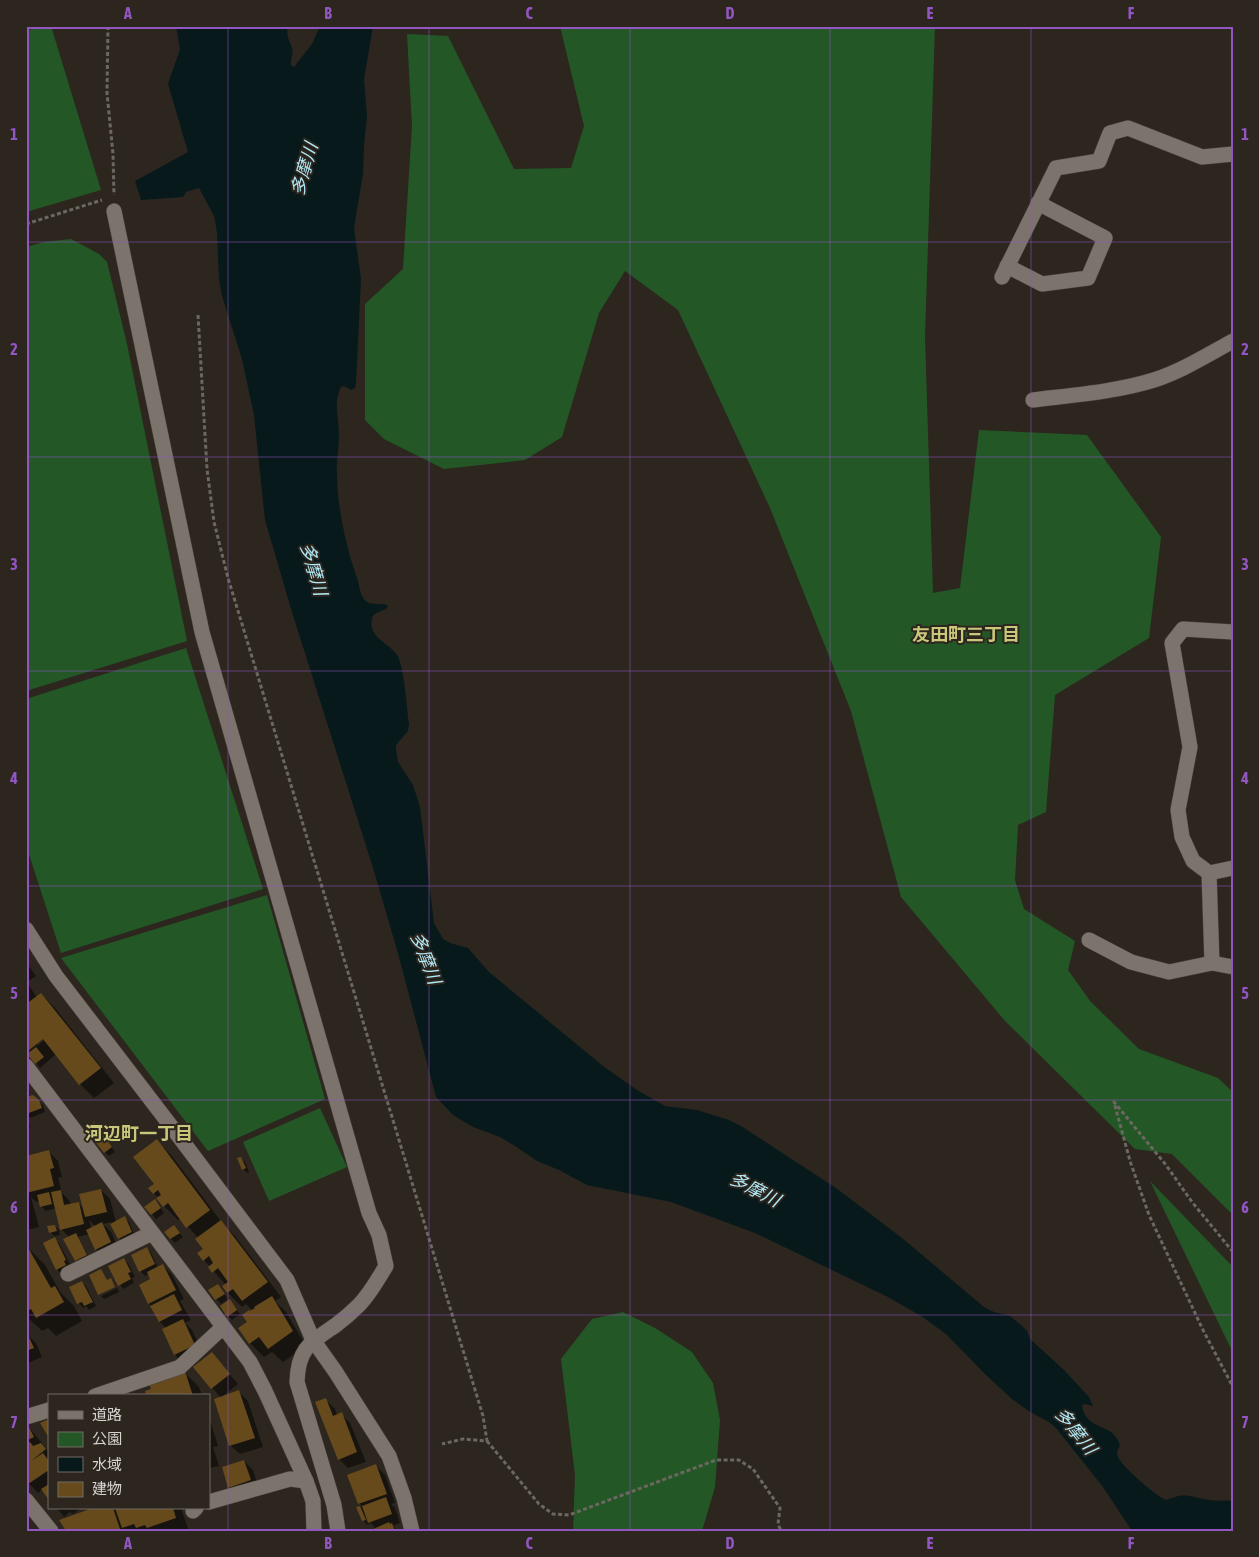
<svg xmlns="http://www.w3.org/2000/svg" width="1259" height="1557" font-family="'Asap Condensed','Noto Sans JP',sans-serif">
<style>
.green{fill:#235826}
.water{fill:#08191c}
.shadow{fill:#0007;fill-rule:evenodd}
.building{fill:#664a1c}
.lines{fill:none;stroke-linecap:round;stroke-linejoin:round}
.minor-casing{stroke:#47423c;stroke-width:16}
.path{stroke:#6c6761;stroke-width:3;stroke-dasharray:4 2.5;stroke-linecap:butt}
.minor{stroke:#7b736c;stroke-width:15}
.grid{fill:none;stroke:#9256c3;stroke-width:1;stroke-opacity:0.55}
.labels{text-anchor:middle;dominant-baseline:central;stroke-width:4;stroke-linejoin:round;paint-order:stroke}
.water-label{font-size:18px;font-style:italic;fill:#b1e9f6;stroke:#2c261f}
.neighbourhood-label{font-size:18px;font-weight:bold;fill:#c9c779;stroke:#2c261f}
.neatline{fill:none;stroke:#9256c3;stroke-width:2}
.grid-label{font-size:16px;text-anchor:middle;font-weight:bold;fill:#9256c3}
</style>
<rect width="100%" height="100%" fill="#2c261f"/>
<g class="green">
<polygon points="42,26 51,26 101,190 26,212 26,31"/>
<polygon points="560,26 935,26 925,337 933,593 960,588 979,430 1087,435 1161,537 1149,638 1055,695 1046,812 1018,825 1015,880 1024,909 1075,941 1068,970 1090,1001 1139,1049 1218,1078 1233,1092 1233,1215 1172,1154 1135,1149 1005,1021 901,897 851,711 770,508 678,310 625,271 599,313 562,437 525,460 444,469 384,439 365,420 365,304 403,269 412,126 407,34 448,36 514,169 571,168 584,126"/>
<polygon points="71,239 99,254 107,262 127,344 187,641 26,691 26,247 44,242"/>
<polygon points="186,648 263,889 61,953 26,845 26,699"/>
<polygon points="267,895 325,1099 208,1151 61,958"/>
<polygon points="320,1108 347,1167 269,1201 243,1142"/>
<polygon points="1150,1181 1233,1267 1233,1353"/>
<polygon points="623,1312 655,1328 692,1352 713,1383 720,1420 715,1487 702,1531 573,1531 575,1475 561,1359 592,1319"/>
</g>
<path class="water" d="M176,26H288C286,38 289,38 292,48C294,54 290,59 291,65L294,67L312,44L320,26H373L364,80L367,116L364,146L363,174L354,228L361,279L356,383L355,388L351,390L344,386L341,387C333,402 339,419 339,435C339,448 336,461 337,474C337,506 346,547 357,578C359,584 360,594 364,599C371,608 382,601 388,606C385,613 373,610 372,619C368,638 389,643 397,655C404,665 407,709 409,724L408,731L396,745V749L398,762L413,785L420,807L434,923L443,939L450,943L468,948L489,972L603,1066L637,1090L665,1106L697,1110L729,1120L741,1126L836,1188L902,1238L984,1307L994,1312L1010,1316L1021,1325L1027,1331L1030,1339L1064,1370L1089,1397L1093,1406L1084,1404L1082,1406C1086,1432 1115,1422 1120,1446C1118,1449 1116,1452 1118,1457C1122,1467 1156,1496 1166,1500C1186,1492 1188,1496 1209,1500C1216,1501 1225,1500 1233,1501V1531H1132L1103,1487L1056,1428L1049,1422L1030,1412L1012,1399L986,1375L946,1334L921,1316L888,1297L755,1233L671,1202L587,1185L559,1170L537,1161L515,1146L500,1137L473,1127L453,1115L436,1097L399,957L374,871L291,609L265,520L254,415L242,359L222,296L219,279L217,232L214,216L199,188L186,192L183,197L141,200L135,181L188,152L168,84L180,49Z"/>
<g class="shadow">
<path d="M26,962L36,976L27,982L37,998L41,994L55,1008L114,1083L94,1098L80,1084L56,1054L40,1068L29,1054L31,1052L26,1047L30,1015L26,1011ZM47,1035L49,1036L37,1046V1043Z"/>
<polygon points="26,1093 43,1105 45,1112 30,1118 27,1114 30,1127 26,1128"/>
<polygon points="98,1128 115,1152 109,1156 105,1152"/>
<polygon points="157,1141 171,1155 223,1224 235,1236 281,1297 275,1301 286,1312 306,1346 283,1362 272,1352 264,1357 250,1343 248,1322 253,1311 246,1304 242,1307 228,1293 224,1286 226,1285 204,1260 205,1249 198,1238 181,1218 178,1220 164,1206 150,1188 155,1184"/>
<path d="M48,1151L58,1161L62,1177L58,1178L62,1193L69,1200L71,1205L78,1203L84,1209L101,1190L110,1199L116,1222L124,1218L129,1222L135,1236L123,1242L119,1238L111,1222L103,1224L111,1232L120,1251L106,1258L96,1249L89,1234L78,1237L90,1260L80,1265L76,1260L69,1237L61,1229L56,1208L46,1211L41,1206L40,1201L36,1202L31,1197L39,1227L26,1230V1157ZM89,1220L95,1226L91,1228Z"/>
<polygon points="240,1158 245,1162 249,1172 247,1173 243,1169"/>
<polygon points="159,1205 164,1213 156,1219 146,1207"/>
<polygon points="55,1226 59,1230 60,1235 54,1236 50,1232"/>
<polygon points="178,1231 183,1237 175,1243 171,1239"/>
<polygon points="54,1239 59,1243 70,1264 67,1265 69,1269 61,1274 57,1269"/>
<polygon points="26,1246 45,1265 60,1292 74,1306 82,1321 56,1336 48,1328 42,1331 26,1316"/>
<polygon points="147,1248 151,1253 158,1268 163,1265 172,1275 184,1299 180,1301 191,1320 185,1323 192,1330 203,1354 178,1359 175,1354 166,1328 160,1322 149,1303 152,1280 149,1274 145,1276 140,1271 132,1255"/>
<polygon points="123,1259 128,1263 135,1277 132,1278 134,1283 123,1289 120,1284"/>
<polygon points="82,1282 86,1286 96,1306 89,1310 86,1306 83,1308 79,1303"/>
<polygon points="218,1285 228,1299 221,1304 210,1291"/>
<polygon points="117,1288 119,1292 104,1299 101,1296"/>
<polygon points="230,1301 240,1314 232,1320 228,1316"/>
<polygon points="26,1334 36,1343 42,1357 26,1364"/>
<polygon points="212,1354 238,1384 222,1397 239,1392 248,1401 263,1447 240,1454 230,1445 221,1398 195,1368"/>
<polygon points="185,1373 199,1387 202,1396 148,1396"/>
<polygon points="325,1399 335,1409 337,1415 341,1414 350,1423 366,1462 348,1468 339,1459"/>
<polygon points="209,1417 218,1446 213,1447 219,1466 209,1468"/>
<polygon points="28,1426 49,1452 49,1498 43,1489 38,1493 26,1480 26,1427"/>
<polygon points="244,1461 253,1470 259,1489 239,1496 229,1487"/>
<polygon points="376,1466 385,1475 395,1503 391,1504 395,1508 400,1523 393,1526 398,1531 372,1531 376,1529 371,1523 367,1525 363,1520 358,1508 362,1506 359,1503"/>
<polygon points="57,1508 79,1508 80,1509 73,1514 70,1512 64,1517"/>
<polygon points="97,1508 181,1508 189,1531 67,1531"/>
</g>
<g class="building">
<polygon points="41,993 101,1068 79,1085 43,1039 28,1051 26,1049 26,1016 28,1015 26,1013 26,1004"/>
<polygon points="36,1047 44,1057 35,1064 27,1054"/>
<polygon points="33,1095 39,1100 42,1108 26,1114 26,1097"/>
<polygon points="94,1122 112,1147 104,1153 85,1129"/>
<polygon points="157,1139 210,1210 186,1228 168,1203 163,1207 156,1198 161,1195 158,1190 153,1194 148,1188 154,1184 133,1157"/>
<polygon points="49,1150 54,1168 50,1169 54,1186 26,1193 26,1156"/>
<polygon points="241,1157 246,1168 242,1170 237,1158"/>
<polygon points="101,1189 107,1212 85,1217 79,1194"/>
<polygon points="61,1190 64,1205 79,1202 84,1224 60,1230 51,1192"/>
<polygon points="49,1192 52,1204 40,1207 37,1195"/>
<polygon points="155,1199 161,1208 151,1215 144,1207"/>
<polygon points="125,1216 132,1232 118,1239 110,1224"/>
<polygon points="221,1220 268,1282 242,1301 233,1289 227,1293 222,1286 228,1282 218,1268 212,1273 208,1267 213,1263 209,1256 203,1261 197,1253 203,1249 195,1239"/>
<polygon points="102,1222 111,1242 95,1250 86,1230"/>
<polygon points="55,1225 57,1231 49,1233 47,1226"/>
<polygon points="174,1225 180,1233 170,1239 164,1232"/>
<polygon points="76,1233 87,1255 75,1261 63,1239"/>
<polygon points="55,1237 66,1260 64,1261 66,1265 56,1270 43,1243"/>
<polygon points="26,1244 51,1288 55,1286 64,1302 36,1318 31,1309 26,1311"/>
<polygon points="147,1247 155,1264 139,1272 131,1255"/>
<polygon points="124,1258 131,1272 128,1273 131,1279 118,1286 108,1266"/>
<polygon points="163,1264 176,1290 148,1304 139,1285 150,1279 147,1272"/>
<polygon points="101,1269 107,1280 111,1278 115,1287 98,1295 89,1275"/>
<polygon points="82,1281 93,1302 84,1306 82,1302 77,1304 69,1287"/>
<polygon points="218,1284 225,1294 215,1300 208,1290"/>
<polygon points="174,1294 182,1310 159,1322 150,1306"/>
<polygon points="272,1296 293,1331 268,1349 259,1337 249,1344 238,1328 247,1322 242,1315 249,1310 250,1311 255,1308 254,1307"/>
<polygon points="230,1299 237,1310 227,1317 220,1306"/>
<polygon points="183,1319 195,1345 174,1355 162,1329"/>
<polygon points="26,1331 34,1348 26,1351"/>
<polygon points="212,1352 230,1374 211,1389 193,1367"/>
<polygon points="185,1371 193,1396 146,1396 145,1391 151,1389 149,1383"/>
<polygon points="239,1390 255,1438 229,1446 214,1399"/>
<polygon points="326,1398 333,1416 342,1412 357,1452 338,1460 315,1402"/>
<polygon points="49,1419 49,1438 40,1423"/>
<polygon points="28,1425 34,1437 26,1441 26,1426"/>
<polygon points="26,1441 28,1443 30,1442 33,1446 41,1443 46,1449 31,1461 43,1453 49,1461 49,1470 28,1484"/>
<polygon points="244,1460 251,1480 228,1488 222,1467"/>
<polygon points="376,1464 387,1494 358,1504 347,1475"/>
<polygon points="49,1484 49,1500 41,1489"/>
<polygon points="386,1497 392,1514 368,1523 362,1506"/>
<polygon points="360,1506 366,1520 362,1521 356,1507"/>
<polygon points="93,1508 113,1508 120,1529 115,1531 98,1531 97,1529 92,1531 66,1531 59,1520"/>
<polygon points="115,1508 173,1508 176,1518 147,1528 145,1525 136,1528 134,1524 122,1528"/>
<polygon points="389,1522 390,1524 392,1523 395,1531 369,1531"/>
</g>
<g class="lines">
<g class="minor-casing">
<g id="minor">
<path d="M114,211L202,632L369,1213L379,1235L386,1266C378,1279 370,1294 359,1305C352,1312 344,1319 336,1325C310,1343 298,1348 297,1382L334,1505L338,1531"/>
<polyline points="1007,266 1042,284 1088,278 1105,238 1038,203"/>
<polyline points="1002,277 1056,168 1099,161 1110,133 1128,128 1202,157 1233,154"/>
<path d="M1033,400C1073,395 1115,392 1154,380C1182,371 1207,355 1233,341"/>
<polyline points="1233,632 1183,629 1172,643 1190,747 1178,810 1182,837 1193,861 1209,873 1212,963 1233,967"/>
<polyline points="1209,873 1233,868"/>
<polyline points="26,929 56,976 174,1130 287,1280 313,1340 335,1371 389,1456 404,1498 412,1531"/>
<polyline points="1089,940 1131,962 1169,972 1212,963"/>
<polyline points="26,1066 250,1362 265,1391 306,1481 313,1501 314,1531"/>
<polyline points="68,1274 152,1233"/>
<polyline points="95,1396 180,1367 223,1327"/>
<polyline points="26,1417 49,1410"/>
<polyline points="26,1500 51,1531"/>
<polyline points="209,1502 290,1479 306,1481"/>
<polyline points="193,1511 196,1508"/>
</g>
</g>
<g class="path">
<polyline points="108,26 107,93 113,154 114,195"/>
<polyline points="26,224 102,200"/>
<polyline points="198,315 207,469 214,522 228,578 483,1416 487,1441 463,1439 442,1444"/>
<polyline points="1233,1252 1192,1202 1166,1165 1114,1102 1130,1161 1149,1215 1203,1330 1233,1387"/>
<polyline points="487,1441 539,1504 553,1514 569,1515 716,1460 739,1460 753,1469 780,1508 778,1524 781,1531"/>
</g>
<use href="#minor" class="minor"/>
</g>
<path class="grid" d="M228,26V1531M429,26V1531M630,26V1531M830,26V1531M1031,26V1531M26,242H1233M26,457H1233M26,671H1233M26,886H1233M26,1100H1233M26,1315H1233"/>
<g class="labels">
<g class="water-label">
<text transform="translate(304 169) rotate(-74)">多摩川</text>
<text transform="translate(314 569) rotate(74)">多摩川</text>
<text transform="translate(426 958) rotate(69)">多摩川</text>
<text transform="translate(755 1189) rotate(27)">多摩川</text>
<text transform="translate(1076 1431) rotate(51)">多摩川</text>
</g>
<g class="neighbourhood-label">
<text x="966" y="634">友田町三丁目</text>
<text x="139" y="1133">河辺町一丁目</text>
</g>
</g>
<rect width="1259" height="1557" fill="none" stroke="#2c261f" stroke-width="55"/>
<rect x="48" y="1394" width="162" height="115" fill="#2c261f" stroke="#706b65"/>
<rect x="58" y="1411" width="25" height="8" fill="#7b736c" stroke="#706b65"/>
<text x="92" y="1420" font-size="15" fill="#d7d3cf">道路</text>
<rect x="58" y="1432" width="25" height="15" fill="#235826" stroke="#706b65"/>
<text x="92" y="1444" font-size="15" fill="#d7d3cf">公園</text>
<rect x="58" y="1457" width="25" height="15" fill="#08191c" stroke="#706b65"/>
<text x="92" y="1470" font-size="15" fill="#d7d3cf">水域</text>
<rect x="58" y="1482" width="25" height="15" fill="#664a1c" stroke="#706b65"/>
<text x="92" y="1494" font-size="15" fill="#d7d3cf">建物</text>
<rect x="28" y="28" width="1204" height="1502" class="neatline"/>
<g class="grid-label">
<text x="128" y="19">A</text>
<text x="328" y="19">B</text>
<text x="529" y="19">C</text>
<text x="730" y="19">D</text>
<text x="930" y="19">E</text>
<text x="1131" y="19">F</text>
<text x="14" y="140">1</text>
<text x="1245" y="140">1</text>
<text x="14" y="355">2</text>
<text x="1245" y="355">2</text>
<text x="14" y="570">3</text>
<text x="1245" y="570">3</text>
<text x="14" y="784">4</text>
<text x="1245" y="784">4</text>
<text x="14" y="999">5</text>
<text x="1245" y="999">5</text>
<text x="14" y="1213">6</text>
<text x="1245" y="1213">6</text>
<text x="14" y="1428">7</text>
<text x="1245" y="1428">7</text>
<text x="128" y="1549">A</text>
<text x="328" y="1549">B</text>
<text x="529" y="1549">C</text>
<text x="730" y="1549">D</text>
<text x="930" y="1549">E</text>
<text x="1131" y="1549">F</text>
</g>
</svg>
